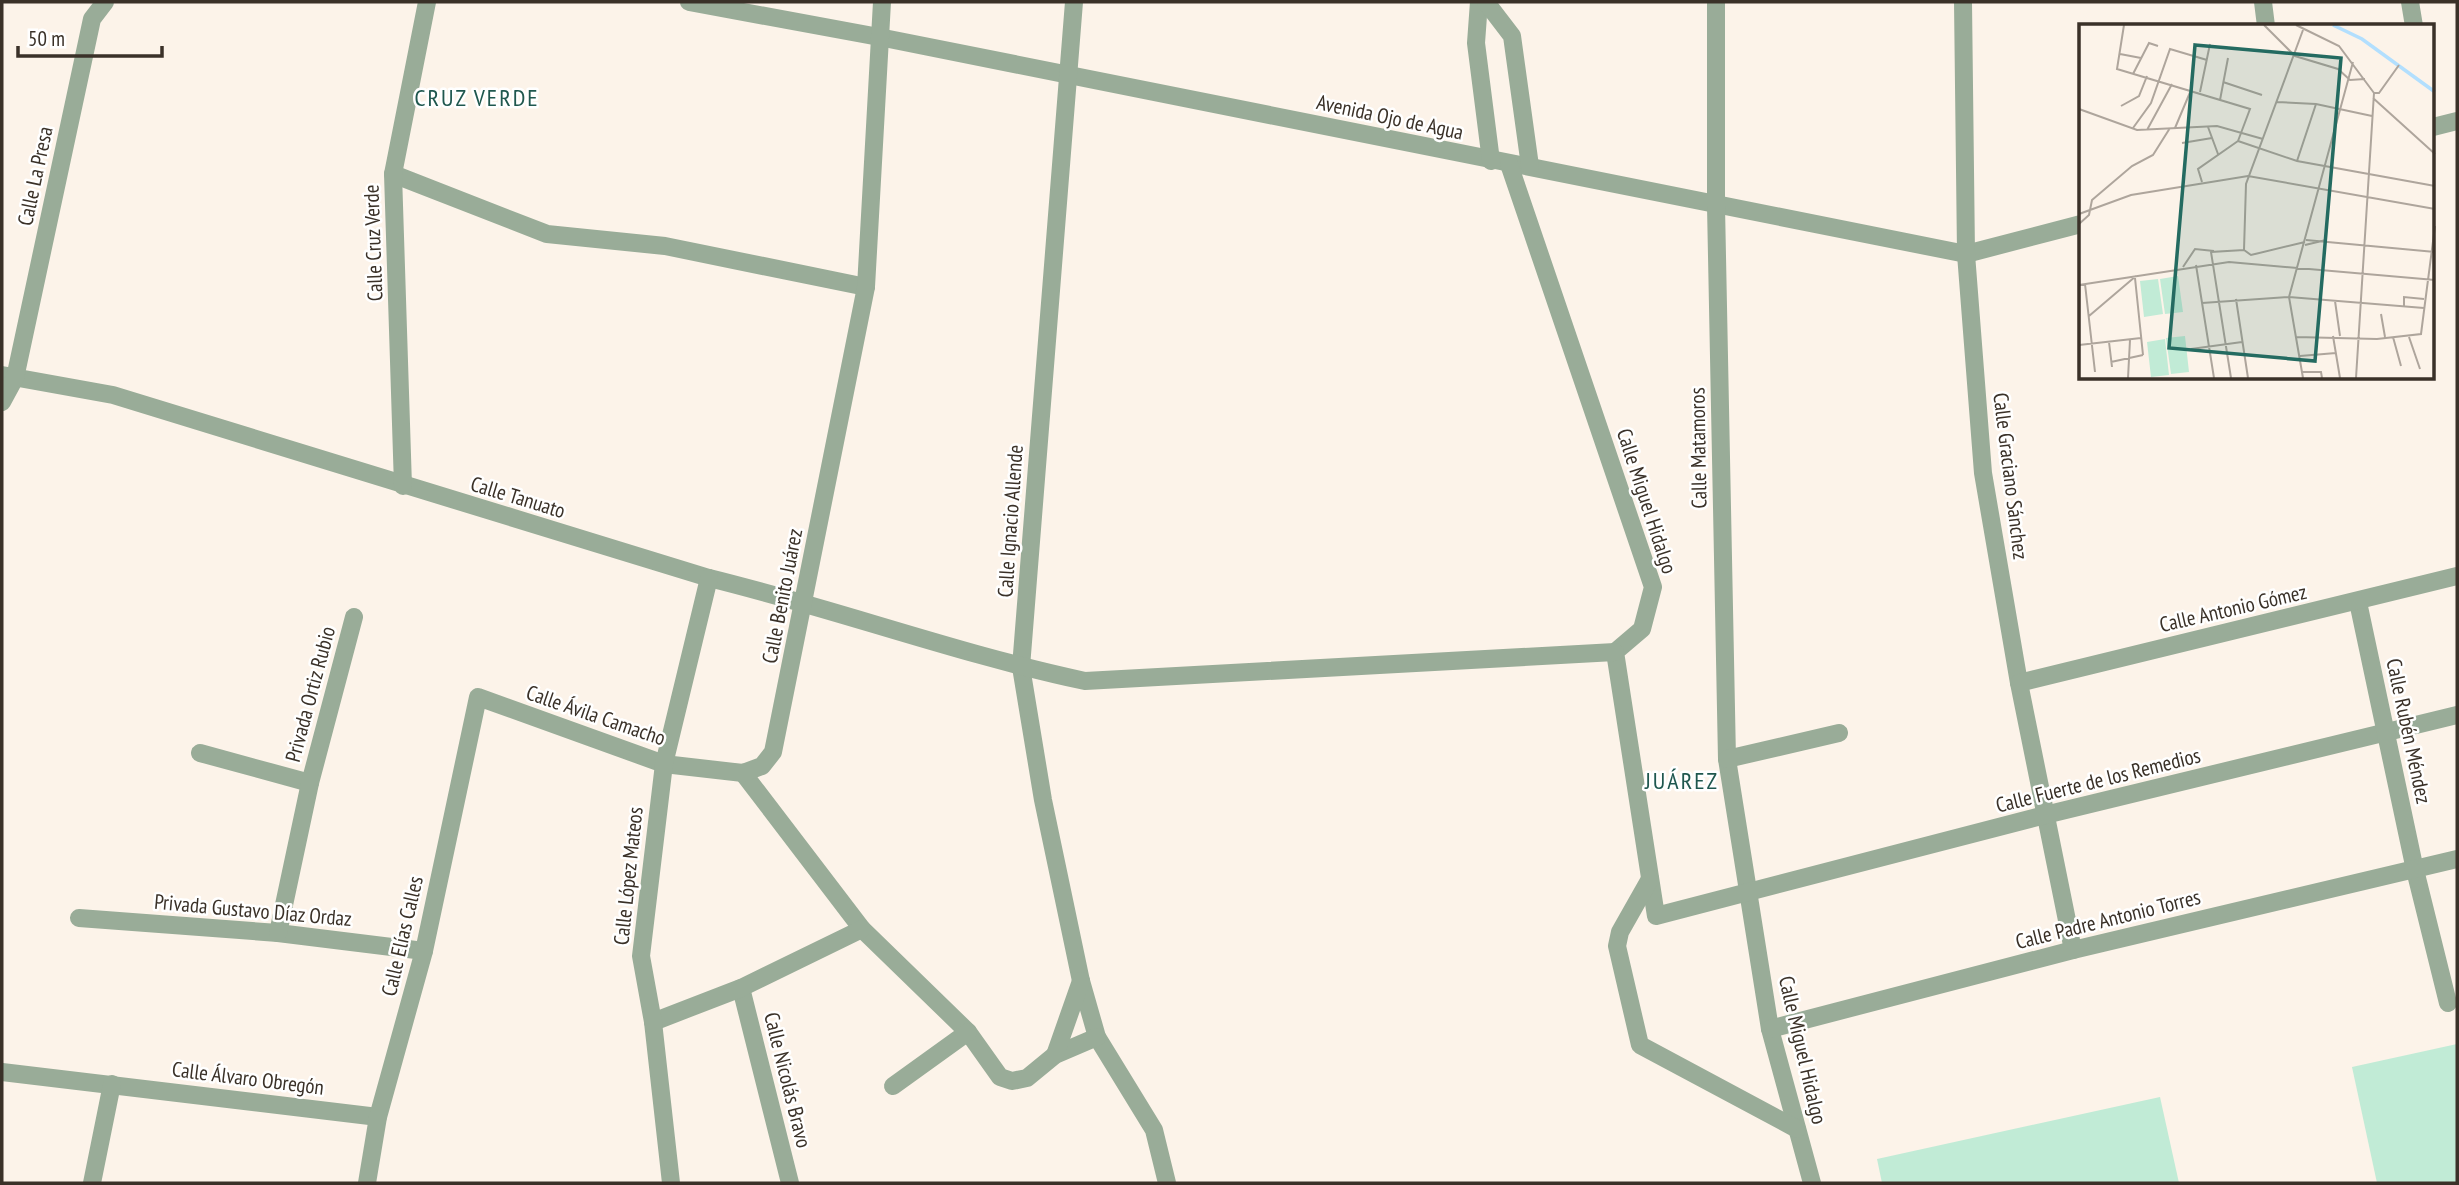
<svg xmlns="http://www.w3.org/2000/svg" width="2459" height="1185" font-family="'PT Sans Narrow',sans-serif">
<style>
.green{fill:#c1ebd6}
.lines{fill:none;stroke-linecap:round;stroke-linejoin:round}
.minor{stroke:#99ac98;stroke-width:18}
.labels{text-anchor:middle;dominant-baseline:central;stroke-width:5;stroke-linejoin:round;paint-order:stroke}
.street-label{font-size:21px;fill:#3a3128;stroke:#fff}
.quarter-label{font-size:24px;letter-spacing:2px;fill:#1f574e;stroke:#fff}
.inset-river{fill:none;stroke:#b2dffe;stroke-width:3.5}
.inset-road{fill:none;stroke:#aea59c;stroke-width:2}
.view{fill:#246b61;fill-opacity:0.15;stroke:#246b61;stroke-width:3.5}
.inset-edge{fill:none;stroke:#3a3128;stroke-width:3.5}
</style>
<rect width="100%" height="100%" fill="#fcf3e9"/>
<g class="green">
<polygon points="2457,1044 2457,1183 2377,1183 2352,1067"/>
<polygon points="2160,1097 2179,1183 1882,1183 1877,1159"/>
</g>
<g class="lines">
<g class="minor">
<polyline points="689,2 879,37 1966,254 2081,224"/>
<polyline points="1074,2 1021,667 1043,800 1081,981 1097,1037 1154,1130 1167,1183"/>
<polyline points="1479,2 1476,43 1491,161"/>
<polyline points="1486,2 1512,36 1530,166"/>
<polyline points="1716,2 1716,206 1727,759 1770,1029 1812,1183"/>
<polyline points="1963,2 1966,254 1983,473 2019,683 2073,950"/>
<polyline points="2263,2 2266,26"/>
<polyline points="2410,2 2414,26"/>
<polyline points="2433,127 2457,121"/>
<polyline points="1509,164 1653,587 1642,629 1615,652 1656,916 2045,815 2457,715"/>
<polyline points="393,174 547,234 665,246 866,287"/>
<path d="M2,375L113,395L709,578C836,609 958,654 1085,681L1615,652"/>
<polyline points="2,402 15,378 92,19 105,2"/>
<polyline points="403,486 393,174 427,2"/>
<polyline points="2358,602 2415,870 2448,1003"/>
<polyline points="2019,683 2457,576"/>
<polyline points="200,753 310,783"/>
<polyline points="1727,759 1839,733"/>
<polyline points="743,773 862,929 968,1032 1000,1077 1012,1081 1027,1078 1055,1055 1097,1037"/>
<polyline points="1650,879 1620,932 1617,946 1640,1045 1797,1129"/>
<polyline points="79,918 278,933 424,951"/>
<polyline points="278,933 310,783 354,617"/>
<polyline points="741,988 790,1183"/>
<polyline points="653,1022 741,988 862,929"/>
<polyline points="1770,1029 2073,950 2457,859"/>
<polyline points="1055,1055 1081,981"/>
<polyline points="2,1072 378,1117"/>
<polyline points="893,1086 968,1032"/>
<polyline points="92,1183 112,1084"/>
<polyline points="367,1183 378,1117 424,951 478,697 664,764 743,773 762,766 773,752 866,287 882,2"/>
<polyline points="671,1183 653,1022 641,956 664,764 709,578"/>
</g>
</g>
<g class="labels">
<g class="street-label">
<text transform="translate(1390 117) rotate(12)">Avenida Ojo de Agua</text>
<text transform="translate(35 176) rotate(-78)">Calle La Presa</text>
<text transform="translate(373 243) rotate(-92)">Calle Cruz Verde</text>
<text transform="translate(1698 448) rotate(-91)">Calle Matamoros</text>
<text transform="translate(2011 476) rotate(83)">Calle Graciano Sánchez</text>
<text transform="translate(518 497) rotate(17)">Calle Tanuato</text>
<text transform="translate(1647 501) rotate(72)">Calle Miguel Hidalgo</text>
<text transform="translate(1010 521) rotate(-86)">Calle Ignacio Allende</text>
<text transform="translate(782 596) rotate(-79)">Calle Benito Juárez</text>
<text transform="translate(2233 608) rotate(-13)">Calle Antonio Gómez</text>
<text transform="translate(310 694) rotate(-75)">Privada Ortiz Rubio</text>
<text transform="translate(596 715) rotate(19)">Calle Ávila Camacho</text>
<text transform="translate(2409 731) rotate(78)">Calle Rubén Méndez</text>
<text transform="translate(2098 780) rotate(-14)">Calle Fuerte de los Remedios</text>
<text transform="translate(628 876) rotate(-84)">Calle López Mateos</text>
<text transform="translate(253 910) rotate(5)">Privada Gustavo Díaz Ordaz</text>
<text transform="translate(2108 919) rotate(-14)">Calle Padre Antonio Torres</text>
<text transform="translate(402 936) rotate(-77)">Calle Elías Calles</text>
<text transform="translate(1803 1050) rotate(77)">Calle Miguel Hidalgo</text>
<text transform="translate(248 1078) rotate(7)">Calle Álvaro Obregón</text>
<text transform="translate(788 1080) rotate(76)">Calle Nicolás Bravo</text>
</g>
<g class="quarter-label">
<text x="477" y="97">CRUZ VERDE</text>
<text x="1682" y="780">JUÁREZ</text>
</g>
</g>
<g transform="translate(2079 24)">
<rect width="355" height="355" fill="#fcf3e9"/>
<path d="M99,252L104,288L86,290L81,255ZM79,255L84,290L65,293L61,257ZM106,312L110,348L92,350L87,314ZM86,315L90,351L72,353L68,318Z" fill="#c1ebd6"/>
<path class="inset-river" d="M254,1L283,15L356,68"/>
<path class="inset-road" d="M45,1L38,45L171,85L159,117M185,1L216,32L259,45L271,56L286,55M217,1L260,22L295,69M41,30L62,34M54,50L70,19L79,22M144,58L183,71M121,68L131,20M295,69H300L320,41M294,74L356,130M141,76L149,34M198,78L237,80L293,92M42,82L60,72L68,52M0,85L58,106L138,102L184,115M129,103L139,130M54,104L72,79L91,25L128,36M96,104L112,66M68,106L93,60M159,117L218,137L356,162M103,119L133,114M218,137L237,80M123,158L119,145L159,117M0,190L52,171L169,152L356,185M0,200L10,191L13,176L53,142L74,131L91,104M227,216L356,228M226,221L247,216M165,226L167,160L224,6M117,241L135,354M104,243L116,225L135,227M56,254L64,331M6,260L16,348M0,261L150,238L356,256M157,275L169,354M256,277L261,312M123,279L210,273L345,284M325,282V273L345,275M302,290L306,313M10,292L57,252M254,312L261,354M217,313L298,315L342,310L356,202M314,313L322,342M330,313L341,345M30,318L33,343M0,321L62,314M112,325L163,318M221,332L257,329M32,338L64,331M223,348H242L243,354M49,354L51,316M152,354L132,228L165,226L172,231L226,218M224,354L210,273L274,38M277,354L295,69"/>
<path class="view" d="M116,21L262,34L236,337L90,324Z"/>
<rect width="355" height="355" class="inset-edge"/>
</g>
<rect width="2459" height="1185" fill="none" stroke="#3a3128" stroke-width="7"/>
<path d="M18 46v10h144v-10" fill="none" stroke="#3a3128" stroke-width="3.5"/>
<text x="28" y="46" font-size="21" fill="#3a3128" stroke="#ffffff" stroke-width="5" paint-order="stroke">50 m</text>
</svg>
